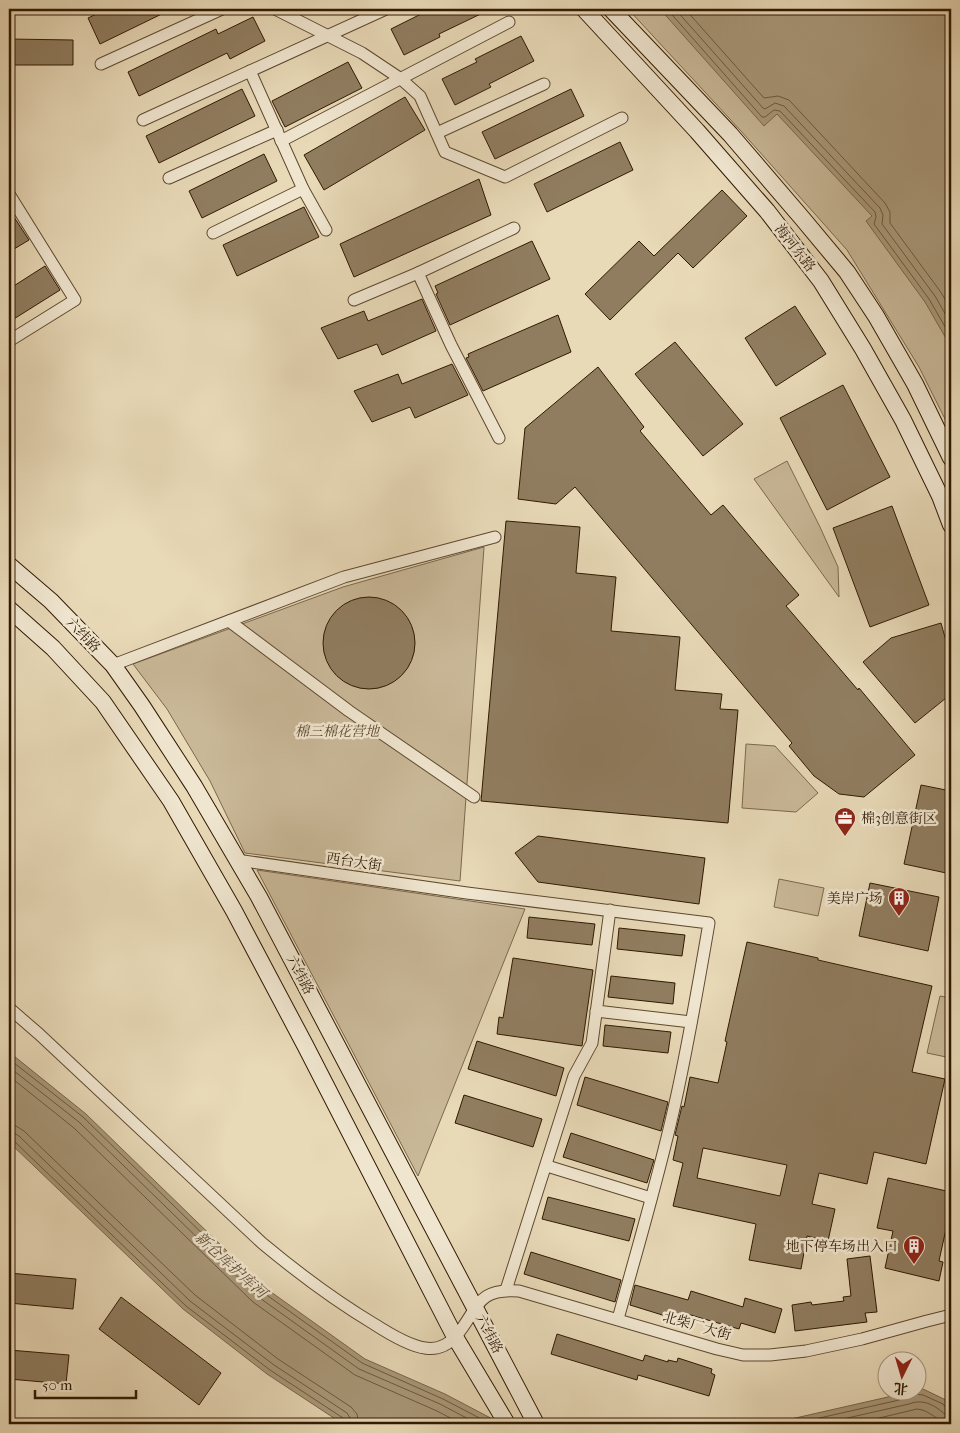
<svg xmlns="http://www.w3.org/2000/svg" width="960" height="1433" font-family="'IM FELL French Canon','Noto Serif SC',serif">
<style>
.green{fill:#c9b898;stroke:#7c684d}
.water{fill:#a99879;stroke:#796549}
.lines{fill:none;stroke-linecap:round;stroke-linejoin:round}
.shore{stroke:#6c583e;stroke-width:1}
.building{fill:#907d60;stroke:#301902;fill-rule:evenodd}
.street-casing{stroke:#5e492f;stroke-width:13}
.secondary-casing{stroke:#301902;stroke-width:18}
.street{stroke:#f0e6d0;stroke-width:11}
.secondary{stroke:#f0e6d0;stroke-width:16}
.labels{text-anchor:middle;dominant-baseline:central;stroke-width:5;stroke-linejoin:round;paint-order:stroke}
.street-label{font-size:14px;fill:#301902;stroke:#f0e6d0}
.park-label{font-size:14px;font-style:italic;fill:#5e492f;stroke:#f0e6d0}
.poi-label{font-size:14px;fill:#301902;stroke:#f0e6d0;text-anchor:end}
.water-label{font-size:15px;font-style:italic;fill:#604c32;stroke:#f0e6d0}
</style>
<rect width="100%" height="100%" fill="#e8d9b7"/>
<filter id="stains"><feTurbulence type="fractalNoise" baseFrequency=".004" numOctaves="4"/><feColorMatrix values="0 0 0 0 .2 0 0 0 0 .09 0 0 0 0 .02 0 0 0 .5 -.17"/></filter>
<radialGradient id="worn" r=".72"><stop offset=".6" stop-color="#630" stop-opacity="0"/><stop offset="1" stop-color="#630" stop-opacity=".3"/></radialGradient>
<g class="green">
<polygon points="628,9 951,9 951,431 919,367 847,250 741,131"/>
<polygon points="787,461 820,527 838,567 839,597 754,479"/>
<polygon points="484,547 460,881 245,853 210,781 167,709 133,664 343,587"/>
<polygon points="746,744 775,746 818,793 796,812 742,808"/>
<polygon points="257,870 525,909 418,1176"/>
<polygon points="779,879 824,888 818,916 774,907"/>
<polygon points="940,996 951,998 951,1058 927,1053"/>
</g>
<g class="water">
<polygon points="660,9 951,9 951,347 925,302 866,221 872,216 777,114 764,126"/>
<polygon points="9,1052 86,1114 264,1287 365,1359 445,1394 502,1424 343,1424 267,1374 183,1309 9,1142"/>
<polygon points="923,1389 948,1401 951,1412 951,1424 769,1424"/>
</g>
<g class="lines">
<g class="shore">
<polyline points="667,9 762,117 765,117 774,110 780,111 875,212 876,217 874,224 929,299 951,337"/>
<polyline points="675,9 763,108 765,109 775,103 784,106 880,208 883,215 882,224 935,296 951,324"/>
<polyline points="685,9 764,98 778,96 789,100 885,203 890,212 890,223 940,291 951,309"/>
<polyline points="9,1059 83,1117 261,1291 362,1363 443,1399 491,1424"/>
<polyline points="9,1067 79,1122 257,1296 359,1369 440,1404 478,1424"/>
<polyline points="9,1076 74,1128 253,1302 355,1375 437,1411 462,1424"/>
<polyline points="9,1125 16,1126 24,1131 195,1295 278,1359 351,1407 357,1414 359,1424"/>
<polyline points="9,1133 14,1133 19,1136 190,1301 274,1365 347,1413 350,1418 352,1424"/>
<polyline points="9,1139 14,1141 186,1306 270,1370 343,1418 345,1424"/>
<polyline points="793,1424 908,1398 914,1394 923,1395 943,1404 947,1409 951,1410"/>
<path d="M821,1424L909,1404C919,1400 928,1402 937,1408C943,1412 944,1415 951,1416"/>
<path d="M854,1424L917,1409C931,1410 938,1423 951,1424"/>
</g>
</g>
<g class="building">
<polygon points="107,9 172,9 100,44 88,18"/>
<polygon points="424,9 491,9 439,34 440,37 404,55 391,29 425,12"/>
<polygon points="253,17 265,41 230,59 227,53 139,96 128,72 216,29 218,34"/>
<polygon points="521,36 534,61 489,84 491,87 455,105 442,79 477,62 475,59"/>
<polygon points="9,39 73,40 73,65 9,65"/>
<polygon points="348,62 362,88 285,127 272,101"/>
<polygon points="242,89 255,116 159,163 146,136"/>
<polygon points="571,89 584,116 495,159 482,132"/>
<polygon points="405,97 425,130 324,190 304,155"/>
<polygon points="620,142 633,170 547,212 534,184"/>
<polygon points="264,154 277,181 202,218 189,191"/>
<polygon points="479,179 491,215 354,277 340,244"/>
<polygon points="722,190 747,216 693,268 678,253 610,320 585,294 639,241 654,256"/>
<polygon points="304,207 319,237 237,276 223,245"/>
<polygon points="12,214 29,240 9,252 9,216"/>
<polygon points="532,241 550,279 450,325 436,294 438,293 435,286"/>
<polygon points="45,266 60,290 9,322 9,289"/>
<polygon points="422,299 436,331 382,355 377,344 338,359 321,328 364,311 368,321"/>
<polygon points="795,306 826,354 776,386 745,338"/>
<polygon points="558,315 571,352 483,391 466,358 469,357 468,354"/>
<polygon points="675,342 743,424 703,456 635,374"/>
<polygon points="452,364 468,395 415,418 410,407 372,422 354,391 398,374 402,384"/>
<polygon points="598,367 644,427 640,431 711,515 723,505 799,595 786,606 858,690 859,688 915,755 864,797 839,794 814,776 789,746 792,743 575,487 556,504 518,499 525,428"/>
<polygon points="843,385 890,477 827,510 780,418"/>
<polygon points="892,506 929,605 870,627 833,528"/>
<polygon points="506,521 580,527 576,573 616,577 611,631 680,637 675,690 722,694 720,709 738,710 728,823 481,801"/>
<circle cx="369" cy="643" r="46"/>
<polygon points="941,623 951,659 951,694 915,723 863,662 891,638"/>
<polygon points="921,785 951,791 951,874 904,864"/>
<polygon points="538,836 705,858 699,904 538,882 515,853"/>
<polygon points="870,883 939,897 928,951 859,936"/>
<polygon points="529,917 595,924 592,945 527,938"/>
<polygon points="619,928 685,935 682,956 617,949"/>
<path d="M747,942L818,958V960L932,986L912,1072L945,1079L926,1164L874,1152L867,1184L819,1173L812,1204L835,1209L828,1241L807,1236L801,1269L749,1260L756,1224L673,1206L683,1163L673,1160L678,1136L675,1135L682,1106L684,1107L690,1077L718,1083L727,1042L725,1041ZM703,1148L787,1165L780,1196L697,1178Z"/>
<polygon points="513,958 593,970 582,1046 497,1034 499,1017 503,1018"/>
<polygon points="611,976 675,983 673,1004 608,997"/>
<polygon points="605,1025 671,1032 668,1053 603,1046"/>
<polygon points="477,1041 564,1068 556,1096 468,1069"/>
<polygon points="585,1077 668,1102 661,1131 577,1105"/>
<polygon points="464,1095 542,1119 533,1147 455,1123"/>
<polygon points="571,1133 654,1160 647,1183 563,1157"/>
<polygon points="888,1178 951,1192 951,1206 939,1261 943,1262 939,1281 885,1268 893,1231 877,1228"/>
<polygon points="548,1197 635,1219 629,1241 542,1219"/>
<polygon points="531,1252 621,1280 615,1302 524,1274"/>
<polygon points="870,1256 877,1312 865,1313 867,1322 795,1331 792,1305 811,1302 812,1305 844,1301 843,1297 851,1296 847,1259"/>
<polygon points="9,1273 76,1279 73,1309 9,1303"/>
<polygon points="635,1285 688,1300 691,1291 743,1307 745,1298 782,1309 775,1333 741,1323 739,1329 687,1314 685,1322 630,1305"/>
<polygon points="121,1297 221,1373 199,1405 99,1329"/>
<polygon points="557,1334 643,1361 645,1355 668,1362 668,1360 677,1362 678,1358 712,1369 711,1373 715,1375 709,1396 638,1375 637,1380 551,1354"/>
<polygon points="9,1350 69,1355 66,1384 9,1379"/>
</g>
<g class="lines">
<g class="street-casing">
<g id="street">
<polyline points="275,9 362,53 401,79 420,96 445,152 505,177 622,118"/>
<polyline points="101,64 222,9"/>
<polyline points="250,71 303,189 326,230"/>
<polyline points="143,120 386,9"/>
<polyline points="437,133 544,84"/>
<polyline points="281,141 509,22"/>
<polyline points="169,178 277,130"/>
<polyline points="9,194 75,300 9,341"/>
<polyline points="213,233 303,189"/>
<polyline points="354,300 418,273"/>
<polyline points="499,438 451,345 418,273 514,228"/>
<polyline points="229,621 349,711 474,797"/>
<polyline points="113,665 344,577 495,537"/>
<path d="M237,860L467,893L709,923C699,981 689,1040 676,1099C660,1173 638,1246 618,1319"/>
<path d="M9,1008L39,1034L262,1243C298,1273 334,1300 374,1324C388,1333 409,1346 425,1348C437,1350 448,1345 456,1336C479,1309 475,1288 519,1291L717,1349L743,1355H770L806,1351L862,1339L927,1321L951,1315"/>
<polyline points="596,1011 691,1022"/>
<polyline points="547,1166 651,1198"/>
<polyline points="506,1290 574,1076 592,1043 610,910"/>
</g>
</g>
<g class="secondary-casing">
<g id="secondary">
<polyline points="584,9 697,131 767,211 821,281 863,349 903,420 940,496 951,525"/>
<polyline points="611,9 730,134 802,218 847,272 876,316 915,384 951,458"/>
<polyline points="9,565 51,601 113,665 142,706 194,786 259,897 536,1424"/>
<polyline points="9,609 53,648 103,702 171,801 234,911 305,1045 455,1337 507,1424"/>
</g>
</g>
<use href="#street" class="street"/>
<use href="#secondary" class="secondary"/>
</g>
<defs>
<g id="office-pin" transform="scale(1.125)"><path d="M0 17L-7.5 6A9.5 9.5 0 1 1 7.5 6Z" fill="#8f2418" stroke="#f0e6d0"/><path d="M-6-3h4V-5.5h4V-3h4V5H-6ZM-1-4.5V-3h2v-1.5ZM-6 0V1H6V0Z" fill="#fff"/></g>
<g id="building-pin" transform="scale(1.125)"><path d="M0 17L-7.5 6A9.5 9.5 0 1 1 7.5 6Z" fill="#8f2418" stroke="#f0e6d0"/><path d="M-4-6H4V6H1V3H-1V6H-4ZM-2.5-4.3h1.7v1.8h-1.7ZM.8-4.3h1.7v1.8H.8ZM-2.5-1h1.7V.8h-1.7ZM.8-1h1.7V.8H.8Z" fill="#fff"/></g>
</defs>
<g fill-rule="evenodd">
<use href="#office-pin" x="845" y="818"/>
<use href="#building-pin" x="899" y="898"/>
<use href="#building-pin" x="914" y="1246"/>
</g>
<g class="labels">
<g class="street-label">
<text transform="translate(795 248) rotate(52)">海河东路</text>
<text transform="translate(83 635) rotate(46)">六纬路</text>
<text transform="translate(354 862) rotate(8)">西台大街</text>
<text transform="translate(300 975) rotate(62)">六纬路</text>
<text transform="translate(697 1326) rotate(16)">北柴厂大街</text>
<text transform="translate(489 1334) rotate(62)">六纬路</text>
</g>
<g class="park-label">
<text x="337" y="731">棉三棉花营地</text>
</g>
<g class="poi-label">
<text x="861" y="818" text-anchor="start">棉3创意街区</text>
<text x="883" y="898">美岸广场</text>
<text x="898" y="1246">地下停车场出入口</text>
</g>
<g class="water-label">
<text transform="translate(231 1265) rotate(42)">新仓库护库河</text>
</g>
</g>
<rect width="960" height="1433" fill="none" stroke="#e8d9b7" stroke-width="30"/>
<rect x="10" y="10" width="940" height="1413" fill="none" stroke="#301902" stroke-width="2.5"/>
<rect x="15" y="15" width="930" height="1403" fill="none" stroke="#301902"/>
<g transform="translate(902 1376) rotate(185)"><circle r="24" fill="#f0e6d0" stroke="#a3947e"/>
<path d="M0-4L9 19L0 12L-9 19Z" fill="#8f2418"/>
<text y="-8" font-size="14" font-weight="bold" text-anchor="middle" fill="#301902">北</text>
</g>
<path d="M35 1390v8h101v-8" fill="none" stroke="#301902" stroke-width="2.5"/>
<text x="42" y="1390" font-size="15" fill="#301902" stroke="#f0e6d0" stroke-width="4" paint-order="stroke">50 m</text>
<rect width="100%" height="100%" filter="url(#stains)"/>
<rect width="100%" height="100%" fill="url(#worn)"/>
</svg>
